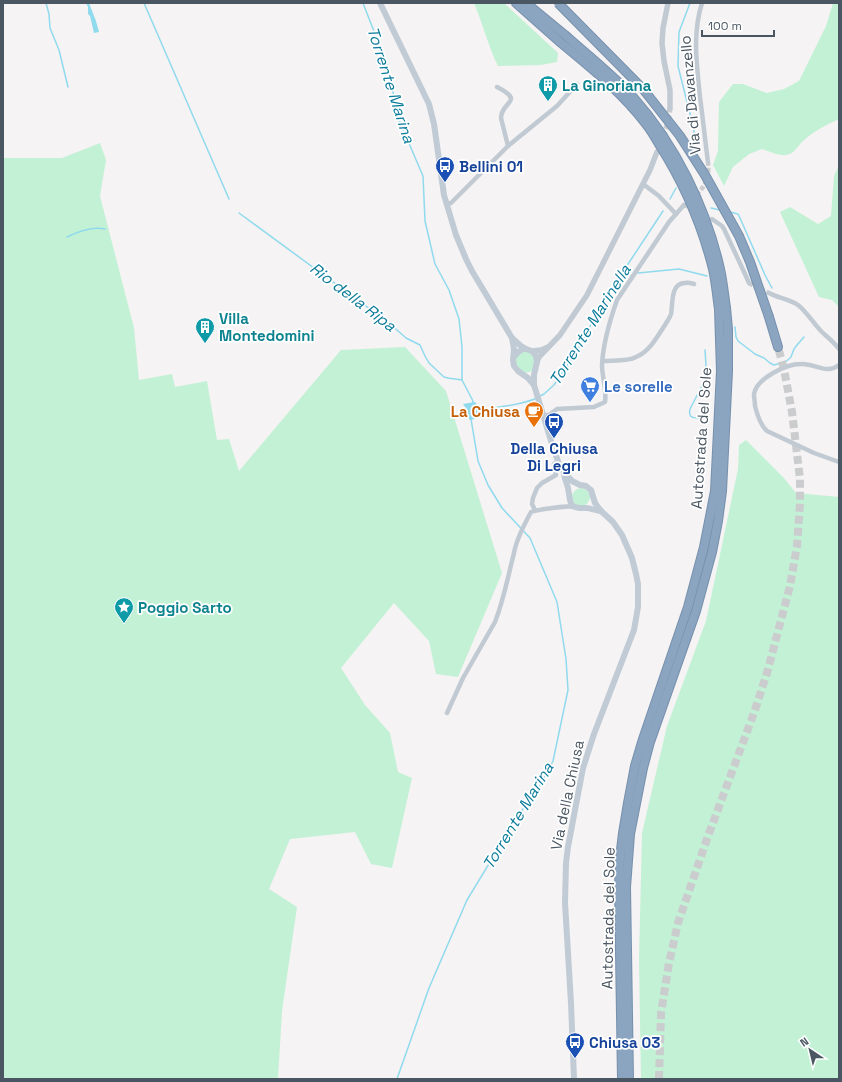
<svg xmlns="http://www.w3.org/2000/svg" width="842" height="1082" font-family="'Space Grotesk',sans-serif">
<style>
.green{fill:#c3f1d5}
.water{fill:#90daee}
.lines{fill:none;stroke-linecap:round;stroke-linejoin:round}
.stream{stroke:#90daee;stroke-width:1.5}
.minor-tunnel{stroke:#caccce;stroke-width:4.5;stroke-dasharray:4.5 2;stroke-linecap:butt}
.tertiary-tunnel{stroke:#caccce;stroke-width:5.5;stroke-dasharray:5.5 3;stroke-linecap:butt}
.motorway-tunnel{stroke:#caccce;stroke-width:8;stroke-dasharray:8 4;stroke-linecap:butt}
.motorway-casing{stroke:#7690ad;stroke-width:10}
.minor{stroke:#c1cad2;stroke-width:4.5}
.tertiary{stroke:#c1cad2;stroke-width:5.5}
.secondary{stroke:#c1cbd6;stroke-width:6}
.motorway{stroke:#8ba5c1;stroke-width:8}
.motorway-bridge-casing{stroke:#7690ad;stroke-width:10;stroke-linecap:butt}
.motorway-bridge{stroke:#8ba5c1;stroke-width:8}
.labels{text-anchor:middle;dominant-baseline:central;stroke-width:3.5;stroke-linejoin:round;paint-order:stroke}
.culture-label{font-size:15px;font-weight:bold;fill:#0d838f;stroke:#fff;text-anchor:start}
.street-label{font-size:15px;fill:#4a5661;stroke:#fff}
.transit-label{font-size:15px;font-weight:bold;fill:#164399;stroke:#fff;text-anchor:start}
.shop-label{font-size:15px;font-weight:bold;fill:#366cbe;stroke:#fff;text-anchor:start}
.food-label{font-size:15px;font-weight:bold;fill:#c56008;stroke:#fff;text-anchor:end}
.water-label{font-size:16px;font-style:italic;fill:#0c7c9b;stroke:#fff}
</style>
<rect width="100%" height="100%" fill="#f5f3f3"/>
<g class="green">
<path d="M474,3H504L558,53L557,62L541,65L498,66C488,46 483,24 474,3Z"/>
<path d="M833,3H839V119C826,125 812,132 802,142C797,147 794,154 786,155C779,156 768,151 762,149L749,154L733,167L724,186L713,165L718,151L719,102L733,84H743L767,93L784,89L799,81L826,26Z"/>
<polygon points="100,143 106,160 100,196 134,328 139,380 172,374 175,387 207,381 217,440 229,439 239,471 341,350 405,347 446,391 502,573 458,677 436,674 429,641 394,603 341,668 365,705 390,733 398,772 412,778 392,868 371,864 355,832 290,839 269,889 297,907 282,1011 278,1079 3,1079 3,158 62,158"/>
<polygon points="839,165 839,307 832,300 819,297 780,212 790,207 818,224 831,216 834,176"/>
<path d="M523,349L536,356L533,370C526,375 522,372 516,369L515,354Z"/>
<polygon points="746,440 783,477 796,493 839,497 839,1079 641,1079 639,960 642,833 667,726 706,621 738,469 739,445"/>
<circle cx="581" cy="497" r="9"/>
</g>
<g class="water">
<polygon points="86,3 89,3 96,21 99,32 94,33 90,16 88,14 88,7"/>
<polygon points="475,402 480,408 475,419 470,420 467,416 468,411 463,404"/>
</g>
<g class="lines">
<g class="stream">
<polyline points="46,3 49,14 50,28 59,50 68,87"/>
<polyline points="144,3 229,199"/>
<polyline points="363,3 387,65 399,120 423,176 425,221 435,264 449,290 459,319 462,347 462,380 473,401 472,404"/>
<polyline points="690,3 679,32 678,66 694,130 694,139"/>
<polyline points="670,199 676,188"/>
<polyline points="711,208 720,210"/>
<polyline points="730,212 738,214 740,218 765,275 772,288"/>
<polyline points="239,213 389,323 406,338 420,345 425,356 429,363 444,377 448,378 462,380"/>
<path d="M67,237C79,231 92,226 105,229"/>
<polyline points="638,273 679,269 707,276"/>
<polyline points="620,276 630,275"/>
<polyline points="735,327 736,337 738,341 755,354 764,358 770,363 774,365 785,362 789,359 791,357 794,349 797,345 804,337"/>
<polyline points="540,396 544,394 554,385 577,351 603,302 663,211"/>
<path d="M477,413C496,405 518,407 537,398"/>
<path d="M702,418C694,418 688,419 690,409L705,380L706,365L705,350"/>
<polyline points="397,1079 429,988 467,900 520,813 538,789 553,761 568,690 566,659 557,602 530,538 502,508 488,485 478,461 471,419"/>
</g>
<g class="minor-tunnel">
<path d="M693,209L684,205C701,190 710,186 708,162"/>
<polyline points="749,283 757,288 769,293"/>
</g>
<polyline class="tertiary-tunnel" points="663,137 667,126 670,108"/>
<polyline class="motorway-tunnel" points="659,1079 661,1013 669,963 678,923 708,836 754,713 767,673 790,586 797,546 800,503 800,479 792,412 784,369 778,347"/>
<g class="motorway-casing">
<g id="motorway">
<polyline points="516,3 560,42"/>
<polyline points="526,3 565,35"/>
<polyline points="769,317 778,347"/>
<polyline points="622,1079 619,886 620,858 623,833 628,803 635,766 643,739 688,607 704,547 715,491 721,371 719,309"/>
<polyline points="629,1079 626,887 630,834 643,768 650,742 696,611 712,552 718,521 722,491 728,371 728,329 726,308"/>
</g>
</g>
<g class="minor">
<path d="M702,3C692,34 697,66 700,97C703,119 705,140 708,162"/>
<path d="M497,87C526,102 501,101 501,118L508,146"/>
<polyline points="643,184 659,196 676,214"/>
<polyline points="446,204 451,203 508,146 557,106 577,84"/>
<polyline points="712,219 722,226 724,229 745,274 749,283"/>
<path d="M769,293C778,298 789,299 798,305C807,312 813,323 821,331C827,337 834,342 839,349"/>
<path d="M603,361C613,360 627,362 636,357C650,351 657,337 665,325C667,321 670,318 671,314C673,305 670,283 685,283C688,282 691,283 694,284"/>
<path d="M839,365C826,375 815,363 801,364C786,364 757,378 754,394C754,398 755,402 755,406C757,414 760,425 767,431L814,453L839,462"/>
<path d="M543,415H549L557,409L594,407L605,402C607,390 602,377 602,365C603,343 610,320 617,300L669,222L684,205"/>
<polyline points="535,510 532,504 533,498 537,488 542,483 556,475 554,464 558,461"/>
<path d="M447,713L463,678L495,622C504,599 508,576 514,553C516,541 525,523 531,512C536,510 569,505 573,507"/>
</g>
<g class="tertiary">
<polyline points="668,3 663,28 662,43 664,61 670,90 670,108"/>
<polyline points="532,351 541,350 548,347"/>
<polyline points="537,362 539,357 560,335 587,295 650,170 657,152"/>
</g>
<g class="secondary">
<polyline points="380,3 429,104 434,124 444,195 456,235 466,259 472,271 512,338 521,346 526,349"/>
<polyline points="512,338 514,349 513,360 514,366 518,371 528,378 534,385"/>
<polyline points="514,357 518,352 523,349 526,349 532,351 536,356 537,362 534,375 534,385 551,441 560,467 572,481 580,485 586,486 591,490 595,503 601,511 613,522 622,535 632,558 636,574 638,584 638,607 634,630 594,734 583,768 568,847 566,863 565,903 571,1003 574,1079"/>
<path d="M564,473C564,478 567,483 568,488C571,502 567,509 586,508C591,508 596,511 601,511"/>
</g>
<use href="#motorway" class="motorway"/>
<g class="motorway-bridge-casing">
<g id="motorway-bridge">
<polyline points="558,3 643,89 680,136 705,175 739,236 750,262 769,317"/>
<path d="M565,35C587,55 612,74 633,97C675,144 706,207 720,269C723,282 724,295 726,308"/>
<path d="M560,42C590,67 622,92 646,124C651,130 655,137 659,144C684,183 702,225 713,269C716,282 717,296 719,309"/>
</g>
</g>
<use href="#motorway-bridge" class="motorway-bridge"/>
</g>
<defs>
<g id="building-pin" transform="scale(1)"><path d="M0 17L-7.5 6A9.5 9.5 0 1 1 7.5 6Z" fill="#0f9aa8" stroke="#fff"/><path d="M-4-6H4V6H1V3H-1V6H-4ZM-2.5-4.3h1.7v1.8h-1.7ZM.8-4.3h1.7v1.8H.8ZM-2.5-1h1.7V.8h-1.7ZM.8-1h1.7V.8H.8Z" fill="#fff"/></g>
<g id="bus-pin" transform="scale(1)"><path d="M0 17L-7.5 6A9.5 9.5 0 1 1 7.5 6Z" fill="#1a4fb4" stroke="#fff"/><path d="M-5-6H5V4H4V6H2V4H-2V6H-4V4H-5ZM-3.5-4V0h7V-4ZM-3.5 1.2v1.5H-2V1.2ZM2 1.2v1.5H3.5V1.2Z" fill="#fff"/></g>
<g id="supermarket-pin" transform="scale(1)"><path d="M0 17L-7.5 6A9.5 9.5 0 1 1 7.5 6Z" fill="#3f7fe0" stroke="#fff"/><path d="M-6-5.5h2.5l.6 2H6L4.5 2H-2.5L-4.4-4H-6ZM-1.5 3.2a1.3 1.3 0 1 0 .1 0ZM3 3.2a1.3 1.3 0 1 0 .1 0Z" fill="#fff"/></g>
<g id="cafe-pin" transform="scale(1)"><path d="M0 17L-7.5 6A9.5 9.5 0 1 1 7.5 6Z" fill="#e8710a" stroke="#fff"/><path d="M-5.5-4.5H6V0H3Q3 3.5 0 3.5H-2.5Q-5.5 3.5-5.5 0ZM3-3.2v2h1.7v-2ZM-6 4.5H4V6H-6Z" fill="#fff"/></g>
<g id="sight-pin" transform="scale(1)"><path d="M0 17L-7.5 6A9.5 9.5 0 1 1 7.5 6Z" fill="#0f9aa8" stroke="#fff"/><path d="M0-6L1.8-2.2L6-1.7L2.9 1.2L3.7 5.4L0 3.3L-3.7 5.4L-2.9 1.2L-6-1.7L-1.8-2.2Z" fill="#fff"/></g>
</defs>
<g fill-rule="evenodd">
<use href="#building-pin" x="548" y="85"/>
<use href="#bus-pin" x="445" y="166"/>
<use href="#building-pin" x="205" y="327"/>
<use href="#supermarket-pin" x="590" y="386"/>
<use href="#cafe-pin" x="534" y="411"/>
<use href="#bus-pin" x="554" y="422"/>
<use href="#sight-pin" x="124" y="607"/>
<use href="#bus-pin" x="575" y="1042"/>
</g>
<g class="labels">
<g class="culture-label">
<text x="562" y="85">La Ginoriana</text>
<text x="219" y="318">Villa<tspan x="219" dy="17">Montedomini</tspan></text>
<text x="138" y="607">Poggio Sarto</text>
</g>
<g class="street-label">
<text transform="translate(690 95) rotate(-95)">Via di Davanzello</text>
<text transform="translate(701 438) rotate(-86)">Autostrada del Sole</text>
<text transform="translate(567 795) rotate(-78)">Via della Chiusa</text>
<text transform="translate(608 918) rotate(-89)">Autostrada del Sole</text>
</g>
<g class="transit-label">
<text x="459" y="166">Bellini 01</text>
<text x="554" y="448" text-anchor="middle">Della Chiusa<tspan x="554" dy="17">Di Legri</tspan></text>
<text x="589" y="1042">Chiusa 03</text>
</g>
<g class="shop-label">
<text x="604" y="386">Le sorelle</text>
</g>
<g class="food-label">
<text x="520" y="411">La Chiusa</text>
</g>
<g class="water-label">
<text transform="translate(391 85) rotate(72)">Torrente Marina</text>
<text transform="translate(353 297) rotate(37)">Rio della Ripa</text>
<text transform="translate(590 325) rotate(-58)">Torrente Marinella</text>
<text transform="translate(518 816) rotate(-59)">Torrente Marina</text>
</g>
</g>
<rect width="842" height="1082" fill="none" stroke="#4a5661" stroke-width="8"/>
<g transform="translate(810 1050) rotate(325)" stroke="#ffffff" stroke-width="3" paint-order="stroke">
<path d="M0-3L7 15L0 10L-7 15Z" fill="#4a5661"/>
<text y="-6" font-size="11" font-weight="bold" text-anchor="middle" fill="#4a5661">N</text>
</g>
<path d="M702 30v6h72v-6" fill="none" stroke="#4a5661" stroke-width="2"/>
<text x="708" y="30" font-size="12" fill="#4a5661" stroke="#ffffff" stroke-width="3" paint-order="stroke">100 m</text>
</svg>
